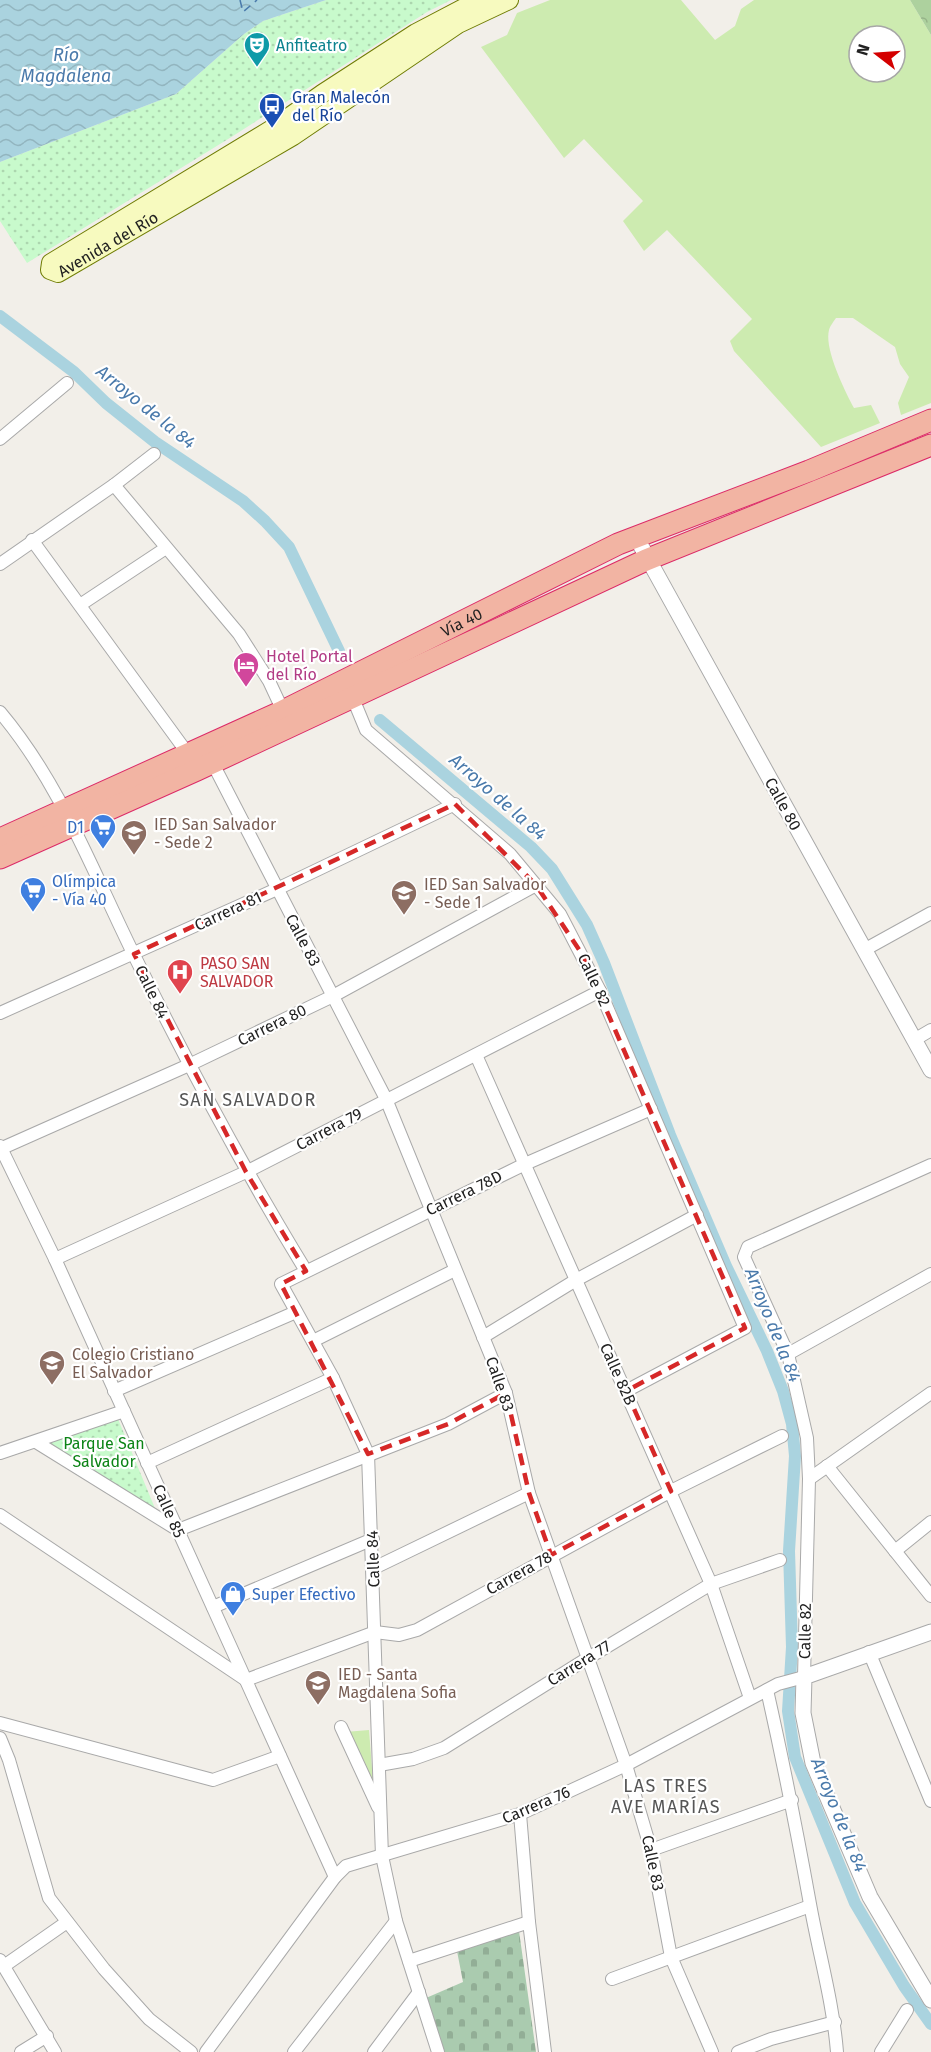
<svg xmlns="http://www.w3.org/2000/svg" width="931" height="2052" font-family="'Fira Sans',sans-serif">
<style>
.grass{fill:#cdebb0;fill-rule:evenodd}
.forest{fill:url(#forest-crowns)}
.cemetery{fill:url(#cemetery-stones)}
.park{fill:url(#park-dots)}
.water{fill:url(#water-waves)}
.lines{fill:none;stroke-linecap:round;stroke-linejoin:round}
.canal{stroke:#aad3df;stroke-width:12}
.ferry{stroke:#4a7aab;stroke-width:1.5;stroke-dasharray:8 6;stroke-linecap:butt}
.minor-casing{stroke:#a9a9a9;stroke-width:14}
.tertiary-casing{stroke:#a9a9a9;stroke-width:17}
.secondary-casing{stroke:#707d05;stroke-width:20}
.trunk-casing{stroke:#dc2a67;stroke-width:23}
.minor{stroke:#fff;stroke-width:12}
.tertiary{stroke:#fff;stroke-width:15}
.secondary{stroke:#f7fabf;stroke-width:18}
.trunk{stroke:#f2b4a3;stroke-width:21}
.marked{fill:none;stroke:#d62828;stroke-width:4.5;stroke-dasharray:12 8;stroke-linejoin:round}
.labels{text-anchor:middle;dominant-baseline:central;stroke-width:4.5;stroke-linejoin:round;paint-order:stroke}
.culture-label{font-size:16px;fill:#0d838f;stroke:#fff;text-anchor:start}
.transit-label{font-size:16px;fill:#164399;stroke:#fff;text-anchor:start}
.street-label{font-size:16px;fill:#222;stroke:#fff}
.hotel-label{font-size:16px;fill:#b23c85;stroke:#fff;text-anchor:start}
.education-label{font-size:16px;fill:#785e54;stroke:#fff;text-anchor:start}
.shop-label{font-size:16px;fill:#366cbe;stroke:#fff;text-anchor:start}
.health-label{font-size:16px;fill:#be3a42;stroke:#fff;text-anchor:start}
.park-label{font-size:16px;fill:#0c8416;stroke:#fff}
.water-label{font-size:18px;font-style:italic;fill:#4a7aab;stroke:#fff}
.neighbourhood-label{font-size:18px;letter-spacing:1.5px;fill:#555;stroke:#fff}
</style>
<defs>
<pattern id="forest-crowns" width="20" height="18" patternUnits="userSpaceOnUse" patternTransform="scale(1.5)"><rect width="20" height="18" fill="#add19e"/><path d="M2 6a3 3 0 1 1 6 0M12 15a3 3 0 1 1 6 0" fill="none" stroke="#95b388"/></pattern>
<pattern id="cemetery-stones" width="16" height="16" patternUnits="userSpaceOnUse" patternTransform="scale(1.5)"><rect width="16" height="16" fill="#aacbaf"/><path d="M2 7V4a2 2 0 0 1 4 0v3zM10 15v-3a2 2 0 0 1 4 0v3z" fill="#92ae96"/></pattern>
<pattern id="park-dots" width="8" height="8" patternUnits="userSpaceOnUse" patternTransform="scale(1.5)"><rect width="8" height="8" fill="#c8facc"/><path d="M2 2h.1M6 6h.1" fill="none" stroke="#acd6af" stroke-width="1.8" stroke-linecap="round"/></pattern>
<pattern id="water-waves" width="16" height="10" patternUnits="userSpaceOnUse" patternTransform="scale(1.5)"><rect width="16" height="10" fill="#aad3df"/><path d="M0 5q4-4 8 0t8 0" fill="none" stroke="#92b5bf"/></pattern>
</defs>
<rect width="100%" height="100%" fill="#f2efe9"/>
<g class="grass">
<path d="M550,0H681L715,40L735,26L741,9L754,0H910L931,35V403L901,415L898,403L909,377L900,364L895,347L853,318H836C834,321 830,326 829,330C824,349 845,391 854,408L871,405L880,423L821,447L734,351L730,341L752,319L667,230L644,251L623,221L643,201L584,139L564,158L481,47L507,35L517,13ZM859,36H895V72H859Z"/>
<polygon points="369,1730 374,1794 345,1732"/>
</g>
<polygon class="forest" points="910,0 931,0 931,35"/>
<polygon class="cemetery" points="519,1931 536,2052 442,2052 426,1998 463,1982 457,1951"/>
<g class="park">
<polygon points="326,0 451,0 427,12 233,136 27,263 0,221 0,162 176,94 244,34 263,21"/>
<polygon points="118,1419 159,1518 46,1444"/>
</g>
<polygon class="water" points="0,0 326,0 263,21 244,34 176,94 0,162"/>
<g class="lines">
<g class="canal">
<polyline points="0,316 74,372 106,403 155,442 243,501 265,521 289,547 339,651"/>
<polyline points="380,720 531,847 552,869 587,925 604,963 670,1135 726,1266 767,1351 783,1391 792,1424 795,1456 789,1551 792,1647 788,1711 795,1757 855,1903 904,1986 931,2024"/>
</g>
<polyline class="ferry" points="240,0 243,12 257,0"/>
<g class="minor-casing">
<g id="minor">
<polyline points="0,439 67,383"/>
<polyline points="114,485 239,634 269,681 283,711"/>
<polyline points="32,540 191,758"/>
<polyline points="0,564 114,485 154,454"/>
<polyline points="80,605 166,548"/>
<polyline points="352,696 366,730 510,854 560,914 600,991 745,1328 626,1391"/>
<path d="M0,712C60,783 93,872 134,955C187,1063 243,1168 306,1271"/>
<polyline points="210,758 386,1099 506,1393 529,1493 626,1765 651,1850 671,1957 712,2052"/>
<polyline points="864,950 931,913"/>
<polyline points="0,1013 277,889 455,804"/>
<polyline points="914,1040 931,1030"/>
<polyline points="476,1055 711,1584 750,1698"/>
<polyline points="0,1146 55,1259 335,1877"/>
<polyline points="0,1149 189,1065 333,996 536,885"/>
<polyline points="55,1259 246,1172 600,991"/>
<polyline points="483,1337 576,1280 697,1215"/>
<polyline points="313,1341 455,1270"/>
<polyline points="788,1354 931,1274"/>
<polyline points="114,1391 296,1312"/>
<polyline points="36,1442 178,1530 448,1424 506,1393"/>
<polyline points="0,1453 124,1411"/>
<polyline points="147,1463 333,1378"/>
<polyline points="827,1466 931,1596"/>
<polyline points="809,1479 931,1393"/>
<polyline points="0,1515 246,1680 375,1632 399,1635 417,1630 671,1491 782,1436"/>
<polyline points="895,1551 931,1522"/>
<polyline points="374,1568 529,1493"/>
<polyline points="213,1607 373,1539"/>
<polyline points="869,1652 931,1801"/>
<path d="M767,1690C783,1761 797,1832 810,1904C819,1954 833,2002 837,2052"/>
<polyline points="0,1723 213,1780 280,1756"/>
<polyline points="341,1727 378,1807"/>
<polyline points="0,1738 9,1760 49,1898 104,1969 149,2019 191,2052"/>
<polyline points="379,1765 413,1759 444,1748 588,1658 711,1584 780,1560"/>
<polyline points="520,1814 529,1922 545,2052"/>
<polyline points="651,1850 792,1800"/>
<polyline points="0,1960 55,2052"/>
<polyline points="409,1961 529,1922"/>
<polyline points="4,1966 67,1922"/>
<polyline points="612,1979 810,1906"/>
<polyline points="21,2052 47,2036"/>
<polyline points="206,2052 335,1877 346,1866 520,1814 626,1765 778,1684 804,1677 809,1479 807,1438 788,1354 744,1257 748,1247 931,1165"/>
<polyline points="294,2052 396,1921"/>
<polyline points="374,2052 419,1992"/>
<polyline points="438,2052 396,1921 382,1856 368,1454 333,1378 281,1284 525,1164 651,1109"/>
<polyline points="738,2052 771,2039 835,2022"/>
<polyline points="881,2052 907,2010"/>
</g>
</g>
<g class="tertiary-casing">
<g id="tertiary">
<polyline points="636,537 931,1070"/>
<polyline points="931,1632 804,1677 803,1713 813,1763 870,1897 931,2000"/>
</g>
</g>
<g class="secondary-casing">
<g id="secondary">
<path id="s1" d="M479,0L416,33L322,94L272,129L51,263L50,270L58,273L293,136L458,24L509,0"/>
</g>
</g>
<g class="trunk-casing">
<g id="trunk">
<path id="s2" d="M0,839L283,711L618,544L809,471L931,420"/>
<polyline points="0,858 197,770 646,560 931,445"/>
</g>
</g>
<use href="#minor" class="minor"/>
<use href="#tertiary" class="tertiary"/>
<use href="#secondary" class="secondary"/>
<use href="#trunk" class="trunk"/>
</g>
<path class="marked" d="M455,804L536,885L582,954L745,1328L626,1391L671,1491L551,1555L529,1493L506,1393L448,1424L368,1454L281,1284L306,1271L246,1172L134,954Z"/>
<defs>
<g id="theatre-pin" transform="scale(1.35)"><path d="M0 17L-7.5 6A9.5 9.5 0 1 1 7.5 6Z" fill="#0f9aa8" stroke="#fff"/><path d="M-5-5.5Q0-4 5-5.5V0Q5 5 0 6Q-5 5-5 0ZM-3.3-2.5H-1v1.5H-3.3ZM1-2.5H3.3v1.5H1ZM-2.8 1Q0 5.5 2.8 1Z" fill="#fff"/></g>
<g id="bus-pin" transform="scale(1.35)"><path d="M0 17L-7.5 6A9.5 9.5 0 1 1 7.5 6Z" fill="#1a4fb4" stroke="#fff"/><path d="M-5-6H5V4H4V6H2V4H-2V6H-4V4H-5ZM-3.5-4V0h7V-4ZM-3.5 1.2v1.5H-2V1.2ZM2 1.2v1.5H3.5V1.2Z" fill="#fff"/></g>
<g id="hotel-pin" transform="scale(1.35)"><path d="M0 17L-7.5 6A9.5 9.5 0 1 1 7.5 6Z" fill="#d1479c" stroke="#fff"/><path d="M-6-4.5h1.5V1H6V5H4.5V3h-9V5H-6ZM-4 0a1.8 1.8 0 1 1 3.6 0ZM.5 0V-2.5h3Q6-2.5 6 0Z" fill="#fff"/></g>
<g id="supermarket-pin" transform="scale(1.35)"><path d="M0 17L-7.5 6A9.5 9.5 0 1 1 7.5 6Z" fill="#3f7fe0" stroke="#fff"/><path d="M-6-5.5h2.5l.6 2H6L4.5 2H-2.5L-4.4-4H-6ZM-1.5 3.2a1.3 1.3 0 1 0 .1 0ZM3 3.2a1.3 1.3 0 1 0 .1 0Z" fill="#fff"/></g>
<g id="school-pin" transform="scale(1.35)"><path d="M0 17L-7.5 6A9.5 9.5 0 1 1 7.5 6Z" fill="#8d6e63" stroke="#fff"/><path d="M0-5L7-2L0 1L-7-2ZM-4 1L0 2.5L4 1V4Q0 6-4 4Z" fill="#fff"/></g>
<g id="hospital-pin" transform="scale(1.35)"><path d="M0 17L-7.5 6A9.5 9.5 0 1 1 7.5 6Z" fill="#e0444e" stroke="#fff"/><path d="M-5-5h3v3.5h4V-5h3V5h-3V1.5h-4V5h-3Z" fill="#fff"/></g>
<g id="shop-pin" transform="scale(1.35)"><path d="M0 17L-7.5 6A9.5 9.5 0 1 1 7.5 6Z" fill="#3f7fe0" stroke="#fff"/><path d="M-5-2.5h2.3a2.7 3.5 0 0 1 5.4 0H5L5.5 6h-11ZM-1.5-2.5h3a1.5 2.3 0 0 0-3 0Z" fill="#fff"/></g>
</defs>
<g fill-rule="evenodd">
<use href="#theatre-pin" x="257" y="45"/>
<use href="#bus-pin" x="272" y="106"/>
<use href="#hotel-pin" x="246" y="665"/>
<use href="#supermarket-pin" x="103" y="827"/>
<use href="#school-pin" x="134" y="833"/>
<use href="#supermarket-pin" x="33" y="890"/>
<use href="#school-pin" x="404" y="893"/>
<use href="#hospital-pin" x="180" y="972"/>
<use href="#school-pin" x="52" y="1363"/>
<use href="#shop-pin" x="233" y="1594"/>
<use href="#school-pin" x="318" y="1683"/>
</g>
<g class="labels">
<g class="culture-label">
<text x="276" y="45">Anfiteatro</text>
</g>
<g class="transit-label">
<text x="292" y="97">Gran Malecón<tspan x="292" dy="18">del Río</tspan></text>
</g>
<g class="street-label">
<text stroke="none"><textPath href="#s1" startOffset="576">Avenida del Río</textPath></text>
<text stroke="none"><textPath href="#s2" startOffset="510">Vía 40</textPath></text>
<text transform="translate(783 804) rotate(61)">Calle 80</text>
<text transform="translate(228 911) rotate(-25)">Carrera 81</text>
<text transform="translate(303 940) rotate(62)">Calle 83</text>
<text transform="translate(594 980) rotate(65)">Calle 82</text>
<text transform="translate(152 992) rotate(64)">Calle 84</text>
<text transform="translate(272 1025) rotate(-26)">Carrera 80</text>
<text transform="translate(329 1129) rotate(-28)">Carrera 79</text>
<text transform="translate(464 1193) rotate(-26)">Carrera 78D</text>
<text transform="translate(618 1374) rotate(66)">Calle 82B</text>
<text transform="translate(500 1384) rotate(71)">Calle 83</text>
<text transform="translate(169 1511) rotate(66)">Calle 85</text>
<text transform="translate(373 1559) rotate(-92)">Calle 84</text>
<text transform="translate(519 1573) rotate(-29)">Carrera 78</text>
<text transform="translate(805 1631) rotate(-89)">Calle 82</text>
<text transform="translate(579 1663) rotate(-32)">Carrera 77</text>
<text transform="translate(536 1805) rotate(-23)">Carrera 76</text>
<text transform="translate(653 1863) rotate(78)">Calle 83</text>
</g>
<g class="hotel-label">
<text x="266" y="656">Hotel Portal<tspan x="266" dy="18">del Río</tspan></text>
</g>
<g class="education-label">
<text x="154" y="824">IED San Salvador<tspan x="154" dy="18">- Sede 2</tspan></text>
<text x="424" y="884">IED San Salvador<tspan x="424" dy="18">- Sede 1</tspan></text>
<text x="72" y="1354">Colegio Cristiano<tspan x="72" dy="18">El Salvador</tspan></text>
<text x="338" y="1674">IED - Santa<tspan x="338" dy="18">Magdalena Sofia</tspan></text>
</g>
<g class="shop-label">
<text x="84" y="827" text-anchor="end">D1</text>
<text x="52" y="881">Olímpica<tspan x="52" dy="18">- Vía 40</tspan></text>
<text x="252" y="1594">Super Efectivo</text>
</g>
<g class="health-label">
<text x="200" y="963">PASO SAN<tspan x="200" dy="18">SALVADOR</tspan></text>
</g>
<g class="park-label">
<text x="104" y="1443">Parque San<tspan x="104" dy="18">Salvador</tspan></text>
</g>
<g class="water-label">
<text x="66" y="55">Río<tspan x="66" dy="21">Magdalena</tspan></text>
<text transform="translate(146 407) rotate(39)">Arroyo de la 84</text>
<text transform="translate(498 797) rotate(41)">Arroyo de la 84</text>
<text transform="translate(773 1325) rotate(68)">Arroyo de la 84</text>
<text transform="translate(839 1815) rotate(68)">Arroyo de la 84</text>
</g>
<g class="neighbourhood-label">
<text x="248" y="1100">SAN SALVADOR</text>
<text x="666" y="1786">LAS TRES<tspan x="666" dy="21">AVE MARÍAS</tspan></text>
</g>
</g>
<g transform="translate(877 54) rotate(287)"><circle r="28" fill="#ffffff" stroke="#a7a7a7" stroke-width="1.5"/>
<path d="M0-4.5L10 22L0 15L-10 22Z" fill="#d40000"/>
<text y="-9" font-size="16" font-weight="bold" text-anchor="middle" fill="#222222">N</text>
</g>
</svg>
